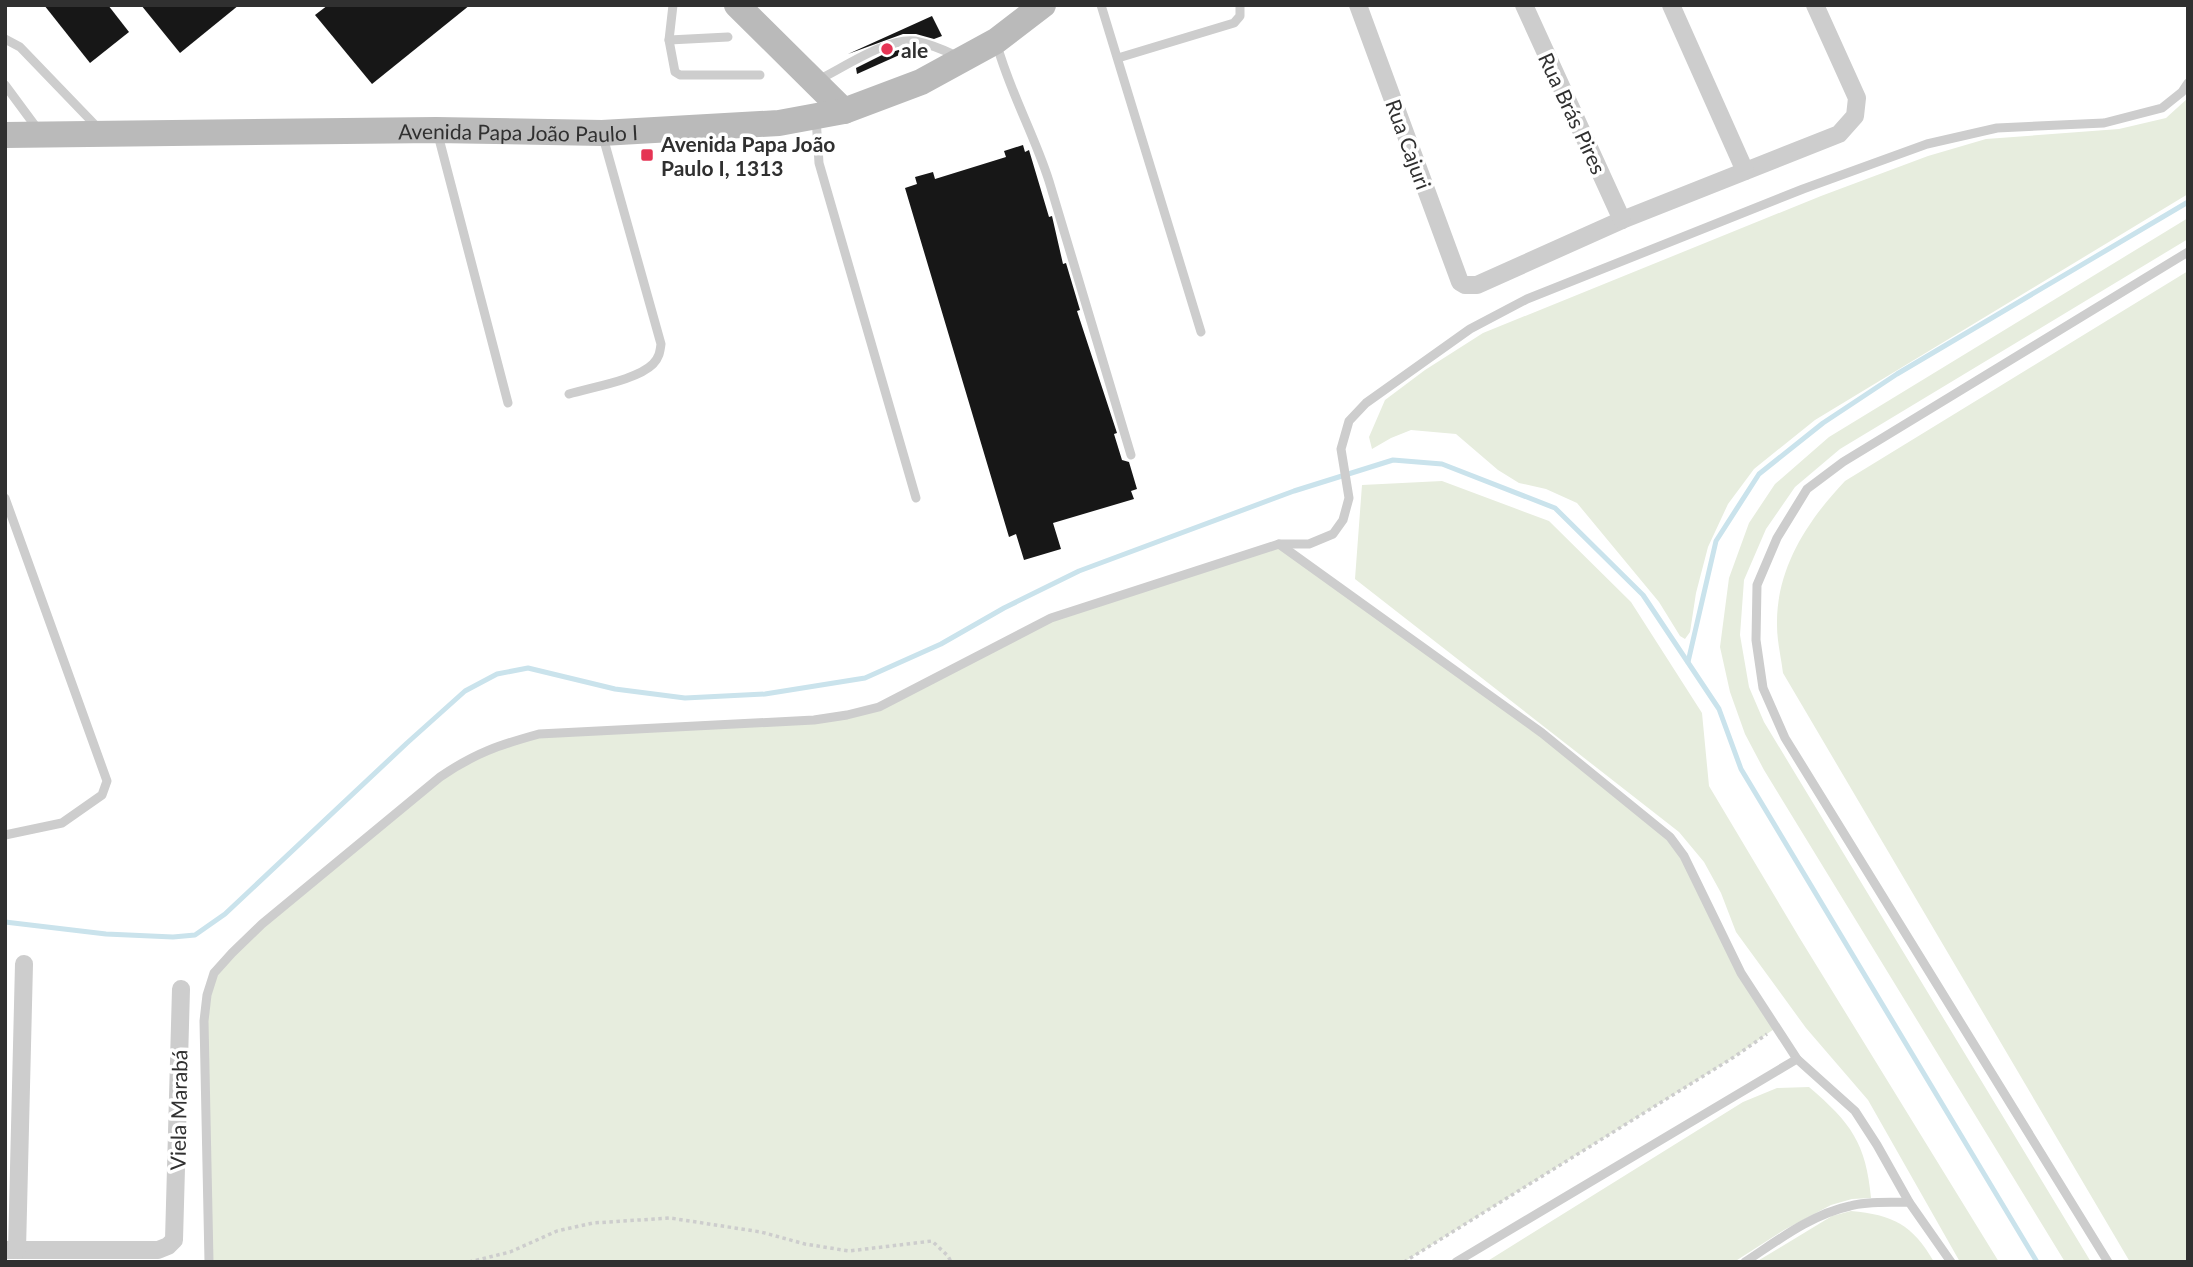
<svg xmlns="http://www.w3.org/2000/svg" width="2193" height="1267" font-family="Lato,sans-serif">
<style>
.green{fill:#e7edde}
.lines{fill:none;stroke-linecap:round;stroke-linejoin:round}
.stream{stroke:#cae3ec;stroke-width:5}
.building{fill:#171717}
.path{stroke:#cdcdcd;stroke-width:3.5;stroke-dasharray:3.5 3.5;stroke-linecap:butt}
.lane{stroke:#cdcdcd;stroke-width:9}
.street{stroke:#cdcdcd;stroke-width:18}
.secondary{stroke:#bababa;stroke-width:26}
.poi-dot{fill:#e53454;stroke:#fff;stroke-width:2.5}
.labels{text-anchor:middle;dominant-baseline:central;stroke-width:7;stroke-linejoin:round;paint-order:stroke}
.poi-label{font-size:21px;font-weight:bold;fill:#303030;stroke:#fff;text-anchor:start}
.street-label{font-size:21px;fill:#303030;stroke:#fff}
</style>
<rect width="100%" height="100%" fill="#fff"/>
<g class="green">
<polygon points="2188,98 2188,194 1815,420 1754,469 1728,504 1708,547 1696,593 1690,632 1685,639 1680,636 1659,602 1577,503 1546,489 1519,483 1498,470 1456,434 1411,430 1391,438 1372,449 1369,437 1385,400 1425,370 1483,333 1821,196 1928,156 1986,139 2119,129 2166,118"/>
<polygon points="2188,218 2188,239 1840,449 1795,487 1766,529 1744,580 1740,635 1749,687 1764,722 2091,1262 2065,1262 1764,770 1745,734 1730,692 1720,647 1729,578 1749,523 1775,484 1829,437"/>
<path d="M2188,271V1262H2130L1783,673C1781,657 1777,641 1777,625C1776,568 1808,520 1845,481Z"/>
<polygon points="1442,481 1549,521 1631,602 1702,713 1709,786 1799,937 1999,1262 1960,1262 1868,1100 1806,1028 1736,932 1721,893 1704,862 1679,832 1355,579 1362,485"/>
<polygon points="1279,544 1542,733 1670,837 1741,973 1777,1027 1734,1057 1404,1262 209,1262 204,1021 214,973 232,953 456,766 520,739 814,720 879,707 1051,618"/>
<path d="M1809,1087C1851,1123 1866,1143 1871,1198L1852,1199L1831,1205L1784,1230L1734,1262H1486L1743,1102L1777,1088Z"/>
<path d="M1851,1211C1893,1215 1912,1224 1934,1262H1756L1832,1216Z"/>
</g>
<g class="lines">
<g class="stream">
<polyline points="1688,662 1716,541 1759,474 1823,423 1897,374 2188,202"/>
<polyline points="5,922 106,934 173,937 195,935 225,914 407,743 465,691 497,674 528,668 615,689 685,698 765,694 865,678 941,644 1004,608 1079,571 1294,491 1393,460 1442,464 1555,508 1643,595 1719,709 1741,769 2037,1262"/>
</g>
</g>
<g class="building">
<polygon points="44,5 108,5 129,32 90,63"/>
<polygon points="141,5 239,5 180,53"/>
<polygon points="328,5 470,5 372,84 315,15"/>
<polygon points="932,16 942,36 934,39 916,34 903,34 848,54"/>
<polygon points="905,48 915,48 857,74 856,68 882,55"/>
<polygon points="1023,145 1025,152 1029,150 1049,217 1052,216 1063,264 1066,263 1080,310 1077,311 1117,433 1114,434 1122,460 1129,462 1137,489 1131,491 1134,499 1053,523 1061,549 1024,560 1016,534 1009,537 905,188 917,184 915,177 933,172 935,179 1006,157 1004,151"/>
</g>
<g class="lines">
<g class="path">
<polyline points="469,1262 510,1252 557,1231 593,1223 670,1218 761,1232 805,1244 849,1251 932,1241 948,1256 951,1262"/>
<polyline points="1404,1262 1734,1057 1767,1034"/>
</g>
<g class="lane">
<polyline points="673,5 669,40 675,72 680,75 760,75"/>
<polyline points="1101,5 1201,332"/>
<polyline points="5,39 20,47 99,129"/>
<polyline points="669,40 728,37"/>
<path d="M997,45C1010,92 1034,134 1049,181L1131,455"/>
<polyline points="1118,58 1234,23 1240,16 1240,5"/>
<path d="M818,80C843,68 888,37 915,41C930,44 944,50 957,56"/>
<polyline points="5,85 39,131"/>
<polyline points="816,118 819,163 916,498"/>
<polyline points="437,131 508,403"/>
<path d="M569,394C592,387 637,380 653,364C659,358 660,352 661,344L603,137"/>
<polyline points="5,498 107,781 102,795 62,823 5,835"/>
<polyline points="1279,544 1542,733 1670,837 1684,856 1741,973 1797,1059 1855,1111 1877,1145 1909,1202 1951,1262"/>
<path d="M209,1262L204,1021L207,995L214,973L232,953L262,924L440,777C475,753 499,745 539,734L814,720L847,715L879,707L1051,618L1279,544H1309L1333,534L1343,520L1349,498L1341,449L1349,421L1366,403L1470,329L1527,299L1803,189L1927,144L1997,128L2104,123L2162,108L2182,92L2188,83"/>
<polyline points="1456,1262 1797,1059"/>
<path d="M1745,1262C1777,1241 1812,1214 1850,1206C1868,1201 1890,1203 1909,1202"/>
<polyline points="2108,1262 1785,738 1763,688 1756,640 1757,585 1777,538 1807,489 1843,462 2188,252"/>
</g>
<g class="street">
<polyline points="1358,5 1460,282 1465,285 1477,285 1622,220 1839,134 1855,116 1857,98 1815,5"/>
<polyline points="1524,5 1622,220"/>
<polyline points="1671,5 1745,171"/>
<polyline points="5,1250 158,1250 168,1246 174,1240 181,989"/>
<polyline points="17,1250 24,964"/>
</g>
<g class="secondary">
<polyline points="737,5 844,111"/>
<path id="s1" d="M5,135L436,130L602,133L779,123L844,111L921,82L996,41L1043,5"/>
</g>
</g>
<g class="poi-dot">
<circle cx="887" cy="49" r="7"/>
<rect x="640" y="148" width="14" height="14" rx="3.5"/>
</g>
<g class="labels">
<g class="poi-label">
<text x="901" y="49">ale</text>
<text x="661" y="143">Avenida Papa João<tspan x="661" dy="24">Paulo I, 1313</tspan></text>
</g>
<g class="street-label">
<text transform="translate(1573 113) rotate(65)">Rua Brás Pires</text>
<text stroke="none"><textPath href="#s1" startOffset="513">Avenida Papa João Paulo I</textPath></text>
<text transform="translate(1409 144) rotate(70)">Rua Cajuri</text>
<text transform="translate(178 1110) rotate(-89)">Viela Marabá</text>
</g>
</g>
<rect width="2193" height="1267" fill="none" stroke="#303030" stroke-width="14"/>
</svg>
